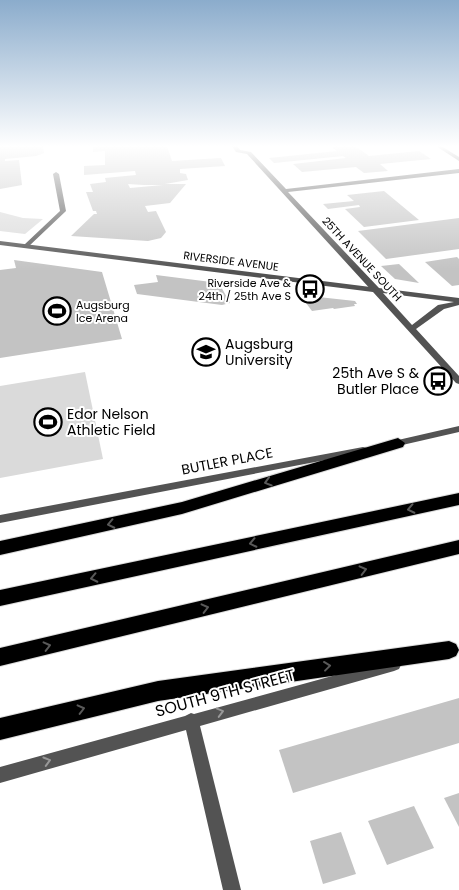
<svg xmlns="http://www.w3.org/2000/svg" width="459" height="890" font-family="Poppins,sans-serif">
<style>
.green{fill:#dadada}
.building{fill:#c3c3c3;fill-rule:evenodd}
.lines{fill:none;stroke-linecap:round;stroke-linejoin:round}
.motorway-casing{stroke:#dbdbdb;stroke-width:2}
.minor{fill:#535353;fill-rule:evenodd}
.tertiary{fill:#535353;fill-rule:evenodd}
.motorway{fill:#000;fill-rule:evenodd}
.oneway{stroke:#595959}
.oneway2{stroke:#989898}
.labels{text-anchor:middle;dominant-baseline:central;stroke-width:4;stroke-linejoin:round;paint-order:stroke}
.far-street-label{font-size:11px;fill:#000;stroke:#fff}
.far-poi-label{font-size:11px;fill:#000;stroke:#fff;text-anchor:end}
.poi-label{font-size:14px;fill:#000;stroke:#fff;text-anchor:start}
.street-label{font-size:14px;fill:#000;stroke:#fff}
.near-street-label{font-size:16px;fill:#000;stroke:#fff}
</style>
<rect width="100%" height="100%" fill="#fff"/>
<g class="green">
<polygon points="0,212 23,218 43,219 25,234 0,231"/>
<polygon points="85,372 103,459 0,478 0,386"/>
</g>
<g class="building">
<polygon points="0,146 43,146 44,153 36,156 5,159 5,161 19,160 22,185 0,189"/>
<path d="M93,146H167L172,161L221,158L225,166L180,169V173L186,174L188,180L165,184H186L170,203L145,206L148,212L156,211L166,232L161,238L148,241L71,236L94,214H97L96,211H93L86,192H93L90,184L106,182L105,178L136,175L135,171L84,175V166L105,165V151L93,152ZM128,184L144,185H163L130,188Z"/>
<polygon points="330,146 355,146 369,156 419,151 431,159 380,164 388,171 364,173 356,167 302,172 293,164 346,158 343,156 274,163 269,158 337,151"/>
<polygon points="384,191 419,220 364,227 345,209 360,207 359,205 328,209 323,204 354,201 347,195"/>
<polygon points="459,218 459,249 386,259 358,231"/>
<polygon points="457,257 459,259 459,285 452,286 425,262"/>
<polygon points="14,260 102,272 122,339 0,358 0,270 16,268"/>
<polygon points="399,264 419,283 395,279 381,266"/>
<polygon points="156,275 219,283 230,303 222,305 137,294 134,285 158,282"/>
<polygon points="300,295 355,301 357,304 354,304 355,306 334,309 333,308 312,311"/>
<polygon points="459,698 459,743 293,793 279,750"/>
<polygon points="459,793 459,827 444,798"/>
<polygon points="414,806 434,848 387,865 368,821"/>
<polygon points="341,832 356,874 323,884 310,841"/>
</g>
<g class="lines">
<g class="motorway-casing">
<g id="motorway">
<polygon points="398,438 405,443 403,447 182,514 0,555 0,541 182,502"/>
<polygon points="459,493 459,505 0,606 0,590"/>
<polygon points="459,540 459,554 0,666 0,648"/>
<polygon points="449,641 456,644 459,650 456,656 449,659 158,701 0,740 0,718 158,681"/>
</g>
</g>
<g class="minor">
<polygon points="232,146 237,146 240,150 251,152 286,189 459,169 459,173 288,192 379,288 380,290 376,292 373,292 247,154 236,152"/>
<polygon points="436,146 441,146 459,157 459,161"/>
<polygon points="56,172 59,174 66,211 28,247 24,247 24,245 60,211 53,174"/>
<polygon points="363,447 367,448 368,450 367,452 0,523 0,515"/>
<polygon points="394,659 399,661 401,665 399,669 394,671 200,726 241,890 223,890 186,730 0,783 0,767 185,716 191,713 194,714"/>
</g>
<g class="tertiary">
<path d="M0,241L459,298V305L444,309L416,329L459,376V384L456,383L373,292L0,245ZM383,293L454,302L438,305L412,325Z"/>
<polygon points="459,426 459,432 398,446 393,443 398,440"/>
</g>
<use href="#motorway" class="motorway"/>
</g>
<defs><path id="oneway-chevron" d="M-2-3.5L2.5 0L-2 3.5" fill="none" stroke-width="1.6" stroke-linecap="round" stroke-linejoin="round" transform="scale(1.25)"/></defs>
<g class="oneway">
<use href="#oneway-chevron" transform="translate(268 482) rotate(163)"/>
<use href="#oneway-chevron" transform="translate(411 509) rotate(168)"/>
<use href="#oneway-chevron" transform="translate(111 524) rotate(168)"/>
<use href="#oneway-chevron" transform="translate(253 543) rotate(168)"/>
<use href="#oneway-chevron" transform="translate(363 570) rotate(-14)"/>
<use href="#oneway-chevron" transform="translate(94 578) rotate(168)"/>
<use href="#oneway-chevron" transform="translate(205 608) rotate(-14)"/>
<use href="#oneway-chevron" transform="translate(47 646) rotate(-14)"/>
<use href="#oneway-chevron" transform="translate(327 666) rotate(-7)"/>
<use href="#oneway-chevron" transform="translate(81 709) rotate(-14)"/>
</g>
<g class="oneway2">
<use href="#oneway-chevron" transform="translate(220 712) rotate(-15)"/>
<use href="#oneway-chevron" transform="translate(47 761) rotate(-16)"/>
</g>
<linearGradient id="sky" x2="0" y2="1"><stop stop-color="#8baccc"/><stop offset="0.54" stop-color="#fff"/><stop offset="1" stop-color="#fff" stop-opacity="0"/></linearGradient>
<rect width="459" height="271" fill="url(#sky)"/>
<defs>
<g id="bus-ring" transform="scale(1.4375)"><circle r="9.5" fill="#fff" stroke="#000" stroke-width="1.5"/><path d="M-5-6H5V4H4V6H2V4H-2V6H-4V4H-5ZM-3.5-4V0h7V-4ZM-3.5 1.2v1.5H-2V1.2ZM2 1.2v1.5H3.5V1.2Z" fill="#000"/></g>
<g id="stadium-ring" transform="scale(1.4375)"><circle r="9.5" fill="#fff" stroke="#000" stroke-width="1.5"/><path d="M0-5a6.5 5 0 1 0 0 10a6.5 5 0 1 0 0-10ZM-3.5-1.8h7v3.6h-7Z" fill="#000"/></g>
<g id="university-ring" transform="scale(1.4375)"><circle r="9.5" fill="#fff" stroke="#000" stroke-width="1.5"/><path d="M0-5L7-2L0 1L-7-2ZM-4 1L0 2.5L4 1V4Q0 6-4 4Z" fill="#000"/></g>
</defs>
<g fill-rule="evenodd">
<use href="#bus-ring" x="310" y="289"/>
<use href="#stadium-ring" x="57" y="311"/>
<use href="#university-ring" x="206" y="352"/>
<use href="#bus-ring" x="438" y="381"/>
<use href="#stadium-ring" x="48" y="422"/>
</g>
<g class="labels">
<g class="far-street-label">
<text transform="translate(362 259) rotate(47)">25TH AVENUE SOUTH</text>
<text transform="translate(231 261) rotate(7)">RIVERSIDE AVENUE</text>
</g>
<g class="far-poi-label">
<text x="291" y="283">Riverside Ave &amp;<tspan x="291" dy="13">24th / 25th Ave S</tspan></text>
<text x="76" y="305" text-anchor="start">Augsburg<tspan x="76" dy="13">Ice Arena</tspan></text>
</g>
<g class="poi-label">
<text x="225" y="344">Augsburg<tspan x="225" dy="16">University</tspan></text>
<text x="419" y="373" text-anchor="end">25th Ave S &amp;<tspan x="419" dy="16">Butler Place</tspan></text>
<text x="67" y="414">Edor Nelson<tspan x="67" dy="16">Athletic Field</tspan></text>
</g>
<g class="street-label">
<text transform="translate(227 461) rotate(-11)">BUTLER PLACE</text>
</g>
<g class="near-street-label">
<text transform="translate(225 693) rotate(-15)">SOUTH 9TH STREET</text>
</g>
</g>
</svg>
